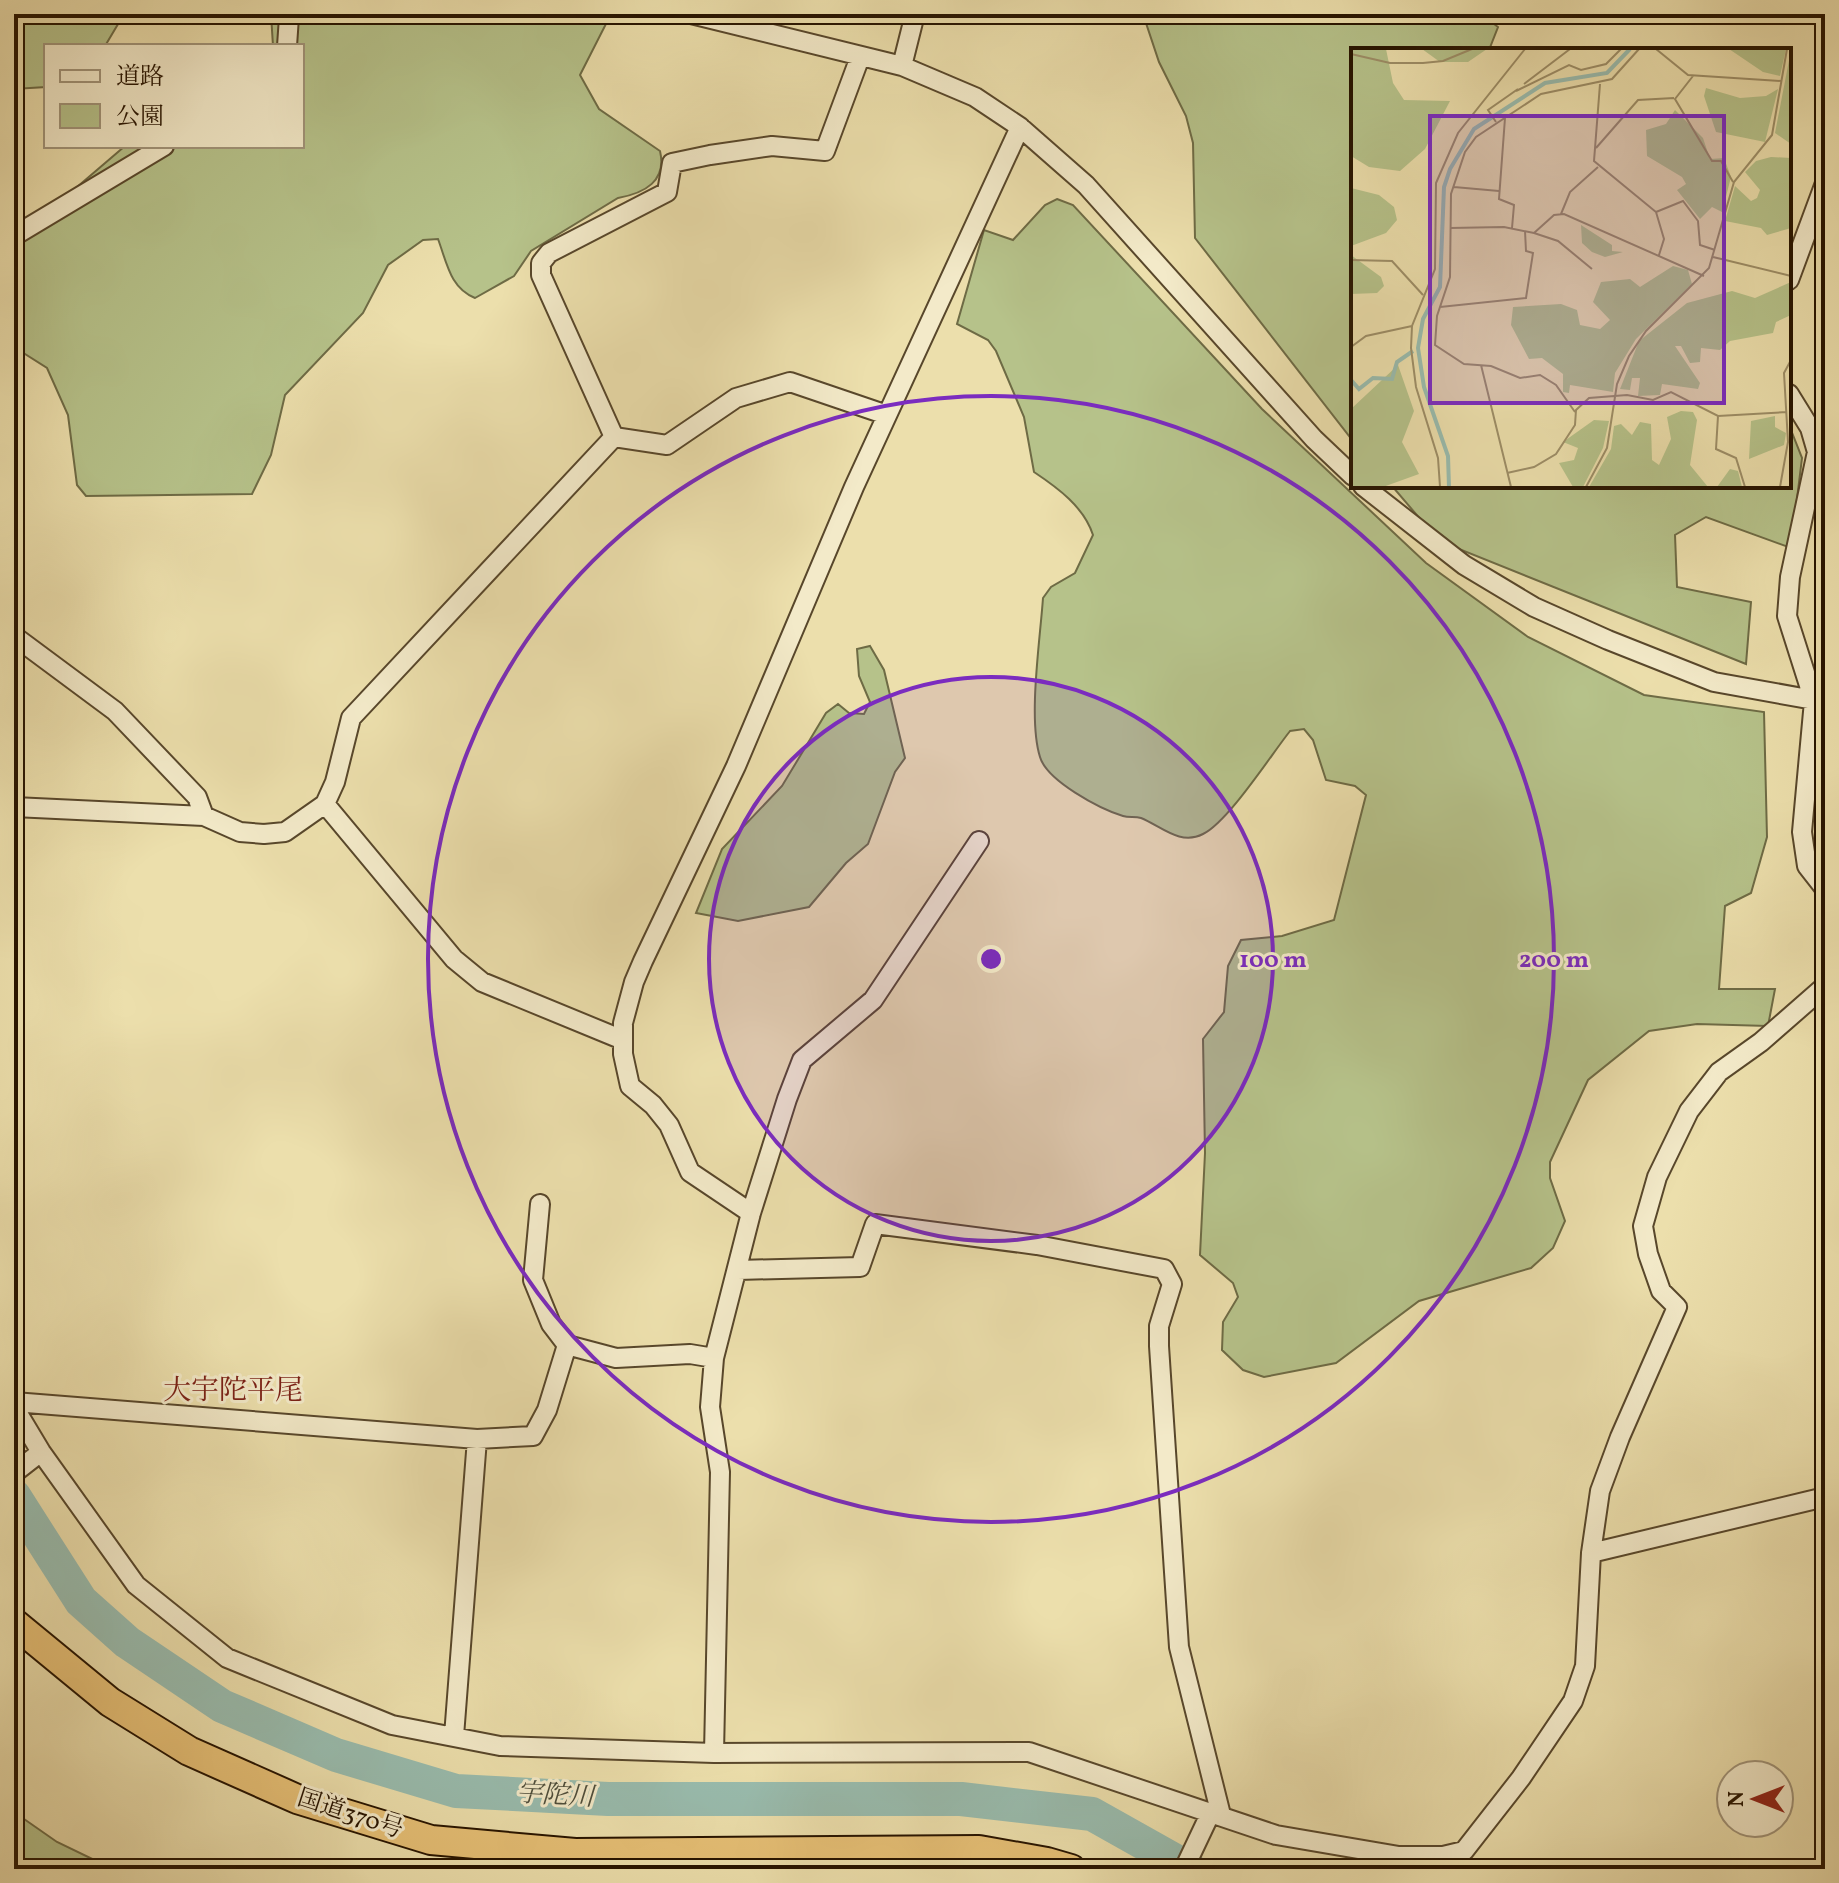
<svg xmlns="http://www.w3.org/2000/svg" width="1839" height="1883" font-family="Vollkorn,'Noto Serif JP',serif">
	<rect width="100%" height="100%" fill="#ecdfac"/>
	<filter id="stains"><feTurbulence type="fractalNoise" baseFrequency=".0025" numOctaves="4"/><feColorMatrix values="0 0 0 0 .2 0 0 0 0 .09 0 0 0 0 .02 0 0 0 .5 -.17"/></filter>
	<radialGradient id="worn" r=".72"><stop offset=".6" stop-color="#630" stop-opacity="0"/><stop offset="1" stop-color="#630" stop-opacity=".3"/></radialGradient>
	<path fill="#b6c28a" stroke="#6e6b45" stroke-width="2" d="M 14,14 L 124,14 L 105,46 L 46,46 L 46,87 L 14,89 Z
		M 271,14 L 611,14 L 580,75 L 599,109 L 660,151 C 667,181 645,193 618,198 L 531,251 L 514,276 L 475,298 C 450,288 447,263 438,239 L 423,240 L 388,265 L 363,313 L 285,395 L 271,455 L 252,494 L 86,496 L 77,485 L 68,415 L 47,368 L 14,347 L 14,241 L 125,146 L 302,146 L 302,46 L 273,46 Z
		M 1143,14 L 1481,14 L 1498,27 L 1489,50 L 1353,50 L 1353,441 L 1195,238 L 1193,143 L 1186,116 L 1159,62 Z
		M 1057,199 L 1073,205 L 1262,409 L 1426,563 L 1528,637 L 1644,695 L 1764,712 L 1767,837 L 1751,893 L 1725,906 L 1719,989 L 1775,989 L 1768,1026 L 1697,1024 L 1649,1031 L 1588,1080 L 1550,1162 L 1550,1178 L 1565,1221 L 1553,1248 L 1531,1268 L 1419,1301 L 1336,1363 L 1264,1377 L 1243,1370 L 1222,1350 L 1223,1322 L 1238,1297 L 1233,1283 L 1200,1255 L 1205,1153 L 1203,1039 L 1224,1012 L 1228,966 L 1241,940 L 1282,936 L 1334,920 L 1366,795 L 1355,786 L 1326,780 L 1313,740 L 1304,729 L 1290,731 C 1271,755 1228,822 1203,834 C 1180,846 1161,826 1141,818 C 1135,816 1129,818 1123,816 C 1100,809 1047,781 1040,757 C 1028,719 1040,641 1043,598 L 1051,587 L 1075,573 L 1093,535 C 1084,507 1058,488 1034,472 L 1024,417 L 996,351 L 988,340 L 957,324 L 984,230 L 1013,240 L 1045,205 Z
		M 1789,425 L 1802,458 L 1791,548 L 1706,517 L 1675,535 L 1677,587 L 1751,602 L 1746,664 L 1439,541 L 1392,486 L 1789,486 Z
		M 870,646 L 884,670 L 905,758 L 895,772 L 868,844 L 846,863 L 809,907 L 738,921 L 696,913 L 722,849 L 782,786 L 826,713 L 838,704 L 849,713 L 864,714 L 870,702 L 859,676 L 857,649 Z
		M 14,1812 L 57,1842 L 113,1869 L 14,1869 Z"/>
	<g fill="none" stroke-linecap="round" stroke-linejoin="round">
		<path stroke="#99bcae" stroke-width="34" d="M 14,1496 L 81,1601 L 127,1642 L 222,1706 L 336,1755 L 456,1791 L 608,1799 L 961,1799 L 1092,1814 L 1190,1869"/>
		<defs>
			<path id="minor" d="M 691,14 L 902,66 L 975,97 L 1020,127 L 1086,185 L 1314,439 L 1353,476
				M 287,46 L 289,17 L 293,14
				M 902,66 L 915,14
				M 14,236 L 164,146
				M 1789,280 L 1825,183
				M 1789,394 L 1810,428 L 1817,452 L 1790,577 L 1787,616 L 1814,701 L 1802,832 L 1807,866 L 1825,889
				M 614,437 L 541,275 L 541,263 L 549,253 L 667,192 L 672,163 L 710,155 L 772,146 L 825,151 L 860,57
				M 614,437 L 667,445 L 736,398 L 790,382 L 887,415
				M 1363,486 L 1464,565 L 1534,607 L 1608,640 L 1714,682 L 1825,702
				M 14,636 L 115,711 L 197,797 L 204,816
				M 325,804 L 454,959 L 482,982 L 623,1040
				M 14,807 L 204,816 L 240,832 L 264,834 L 285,832 L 325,804 L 335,782 L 351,718 L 614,437
				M 540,1204 L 533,1280 L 551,1324 L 567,1345
				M 751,1213 L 690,1172 L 669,1125 L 653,1105 L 630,1086 L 623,1054 L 623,1023 L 634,982 L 643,961 L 736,766 L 854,487 L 1020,127
				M 738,1270 L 860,1267 L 875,1224 L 1037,1245 L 1164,1269 L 1172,1284 L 1159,1326 L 1159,1346 L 1179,1647 L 1221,1815
				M 14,1402 L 477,1439 L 533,1436 L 547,1410 L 567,1345 L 616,1358 L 690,1354 L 714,1358
				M 14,1407 L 41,1452 L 136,1585 L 227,1658 L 392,1725 L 500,1746 L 714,1753 L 1029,1752 L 1276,1835 L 1399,1856 L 1443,1856 L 1464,1851 L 1521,1778 L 1573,1701 L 1585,1666 L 1591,1553 L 1600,1491 L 1620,1437 L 1677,1307 L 1661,1291 L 1648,1254 L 1643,1226 L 1657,1177 L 1689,1111 L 1719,1072 L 1761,1042 L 1825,986
				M 14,1473 L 41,1452
				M 1591,1553 L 1825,1497
				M 454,1736 L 477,1439
				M 714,1753 L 720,1472 L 710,1407 L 714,1358 L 751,1213 L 787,1099 L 802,1060 L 873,1000 L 979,841
				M 1184,1869 L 1211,1812"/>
			<path id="highway" d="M 14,1623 L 110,1702 L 189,1751 L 297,1799 L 431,1840 L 575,1853 L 979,1850 L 1047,1862 L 1071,1869"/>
		</defs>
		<use href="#minor" stroke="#58472b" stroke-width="22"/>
		<use href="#highway" stroke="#271400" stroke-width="32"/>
		<use href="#minor" stroke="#f3eac9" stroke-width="18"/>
		<use href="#highway" stroke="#e6c076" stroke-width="28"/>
	</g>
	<circle cx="991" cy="959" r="282" fill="#7b2cbf" fill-opacity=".12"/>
	<g fill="none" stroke="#7b2cbf" stroke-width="4">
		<circle cx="991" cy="959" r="282"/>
		<circle cx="991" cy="959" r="563"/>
	</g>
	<g text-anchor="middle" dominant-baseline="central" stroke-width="6" stroke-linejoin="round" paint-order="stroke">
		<g font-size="24" fill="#271400" stroke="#f3eac9">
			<text transform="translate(350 1815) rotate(18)">国道370号</text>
		</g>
		<g font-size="26" font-style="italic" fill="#4f4f3d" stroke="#f3eac9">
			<text transform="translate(555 1796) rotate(3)">宇陀川</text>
		</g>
		<g font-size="28" fill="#7a1f14" stroke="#f3eac9">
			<text x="233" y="1391">大宇陀平尾</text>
		</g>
	</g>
	<g transform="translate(1351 48)">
		<rect width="440" height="440" fill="#ecdfac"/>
		<path d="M 0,1 L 35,1 L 42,35 L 53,52 L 99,53 L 74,101 L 49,123 L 18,119 L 0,108 ZM 71,1 L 136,1 L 117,14 L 89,14 ZM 378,1 L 435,1 L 429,28 L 412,24 ZM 440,2 L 440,96 L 424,85 ZM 355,40 L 389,50 L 415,48 L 427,41 L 414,94 L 365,84 L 353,48 ZM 324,62 L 352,90 L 359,111 L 373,110 L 380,129 L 371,164 L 361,159 L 349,171 L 326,142 L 335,136 L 331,129 L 296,108 L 295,82 L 315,76 ZM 420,109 L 440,110 L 440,180 L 416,187 L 410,180 L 374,173 L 384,138 L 400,153 L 406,150 L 409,142 L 394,124 L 405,113 ZM 0,140 L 28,147 L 43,159 L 46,172 L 35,185 L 0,198 ZM 230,177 L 261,197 L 261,203 L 272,204 L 254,209 L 241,204 L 231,195 ZM 0,207 L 30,229 L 33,238 L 26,245 L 0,246 ZM 322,218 L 337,222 L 341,236 L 285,291 L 264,325 L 262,344 L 219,337 L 218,345 L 212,344 L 212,326 L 191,310 L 178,311 L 160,277 L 162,259 L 210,256 L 226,262 L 229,277 L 249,281 L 259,272 L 242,254 L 250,234 L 279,231 L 289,239 ZM 440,234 L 440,267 L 425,274 L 422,285 L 379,293 L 369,302 L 350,300 L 349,314 L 339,315 L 330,298 L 324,298 L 349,335 L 347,341 L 311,336 L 309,347 L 287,348 L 289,330 L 281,330 L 279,342 L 269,341 L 288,293 L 336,255 L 381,243 L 404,250 ZM 47,317 L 63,363 L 51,394 L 68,426 L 32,439 L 0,439 L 0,361 ZM 330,363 L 342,364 L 346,372 L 339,417 L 357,439 L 238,439 L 260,401 L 263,378 L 270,376 L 281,387 L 289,374 L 300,376 L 301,412 L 308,417 L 320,391 L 316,369 ZM 424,368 L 424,379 L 435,385 L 433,397 L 398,411 L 400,373 ZM 243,372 L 258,373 L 252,400 L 232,439 L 222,439 L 208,415 L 223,412 L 227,400 L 212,394 ZM 379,421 L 387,423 L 391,439 L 366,439 Z" fill="#b6c28a"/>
		<path fill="none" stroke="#99bcae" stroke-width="4" d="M 0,332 L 8,341 L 22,330 L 41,331 L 46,314 L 62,303M 98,439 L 97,408 L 73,339 L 67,300 L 72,271 L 89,239 L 93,139 L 99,121 L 123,81 L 194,35 L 256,25 L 279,1"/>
		<path fill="none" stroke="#9d8e67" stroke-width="2" d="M 305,1 L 337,27 L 430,33M 0,6 L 39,15 L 72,15 L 92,13 L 121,1M 342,28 L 324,51 L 361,113 L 370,113 L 382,134M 173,36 L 219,1M 249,36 L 243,113 L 305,164 L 313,191 L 308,207M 165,43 L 218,17 L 230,22 L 255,16 L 270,1M 154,70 L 148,151 L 163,157 L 161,180M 145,74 L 137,62 L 167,41M 245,100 L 287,52 L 323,50M 103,139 L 148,143M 305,164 L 332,153 L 347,173 L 349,197 L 364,202M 210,166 L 219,144 L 247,119M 99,180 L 153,179 L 183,185 L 207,193 L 241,221M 183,185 L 203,167 L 213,166 L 353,228M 362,209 L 440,228M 0,212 L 41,213 L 72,247M 89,259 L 175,250 L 182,205 L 175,203 L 174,183M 0,299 L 15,288 L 61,278M 130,317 L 160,439M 224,364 L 205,337 L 189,327 L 169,330 L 140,318 L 113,316 L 84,297 L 86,268 L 99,229 L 100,146 L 114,104 L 125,89 L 190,46 L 261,31 L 288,1M 367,368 L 365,401 L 385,410 L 394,439M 156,425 L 183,419 L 205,406 L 224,377 L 225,362 L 238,350 L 276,347 L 302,352 L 320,344 L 367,368 L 436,364M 89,439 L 87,410 L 65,339 L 60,300 L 61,278 L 84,221 L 85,135 L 107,85 L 174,1M 235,439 L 256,400 L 266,336 L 278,308 L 295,283 L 358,220 L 383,134 L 421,87 L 436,1M 429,439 L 437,394 L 433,325 L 440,312"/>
		<path fill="#7b2cbf" fill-opacity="0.15" stroke="#7b2cbf" stroke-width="4" d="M 79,68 L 373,68 L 373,355 L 79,355 Z"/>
		<rect width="440" height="440" fill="none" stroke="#271400" stroke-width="4"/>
	</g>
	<circle cx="991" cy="959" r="12" fill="#7b2cbf" stroke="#f3eac9" stroke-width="4"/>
	<g font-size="24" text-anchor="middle" font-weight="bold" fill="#7b2cbf" stroke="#f3eac9" stroke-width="6" stroke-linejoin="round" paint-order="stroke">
		<text x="1273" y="967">100 m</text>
		<text x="1554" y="967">200 m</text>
	</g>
	<rect width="1839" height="1883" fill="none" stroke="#ecdfac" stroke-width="48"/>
	<rect x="16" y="16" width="1807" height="1851" fill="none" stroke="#271400" stroke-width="4"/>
	<rect x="24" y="24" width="1791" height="1835" fill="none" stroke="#271400" stroke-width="2"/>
	<rect x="44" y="44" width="260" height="104" fill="#f3eac9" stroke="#a19479" stroke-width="2"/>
	<rect x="60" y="70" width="40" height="12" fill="#f3eac9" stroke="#a19479" stroke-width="2"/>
	<text x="116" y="84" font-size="24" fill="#271400">道路</text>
	<rect x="60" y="104" width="40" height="24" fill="#b6c28a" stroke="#a19479" stroke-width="2"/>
	<text x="116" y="124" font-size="24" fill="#271400">公園</text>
	<g transform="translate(1755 1799) rotate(270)"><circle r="38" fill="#f3eac9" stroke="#a19479" stroke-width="2"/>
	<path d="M0-6L14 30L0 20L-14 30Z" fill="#8f2418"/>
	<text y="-12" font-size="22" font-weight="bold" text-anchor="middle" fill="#271400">N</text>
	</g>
	<rect width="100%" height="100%" filter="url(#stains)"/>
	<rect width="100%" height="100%" fill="url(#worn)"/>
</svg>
